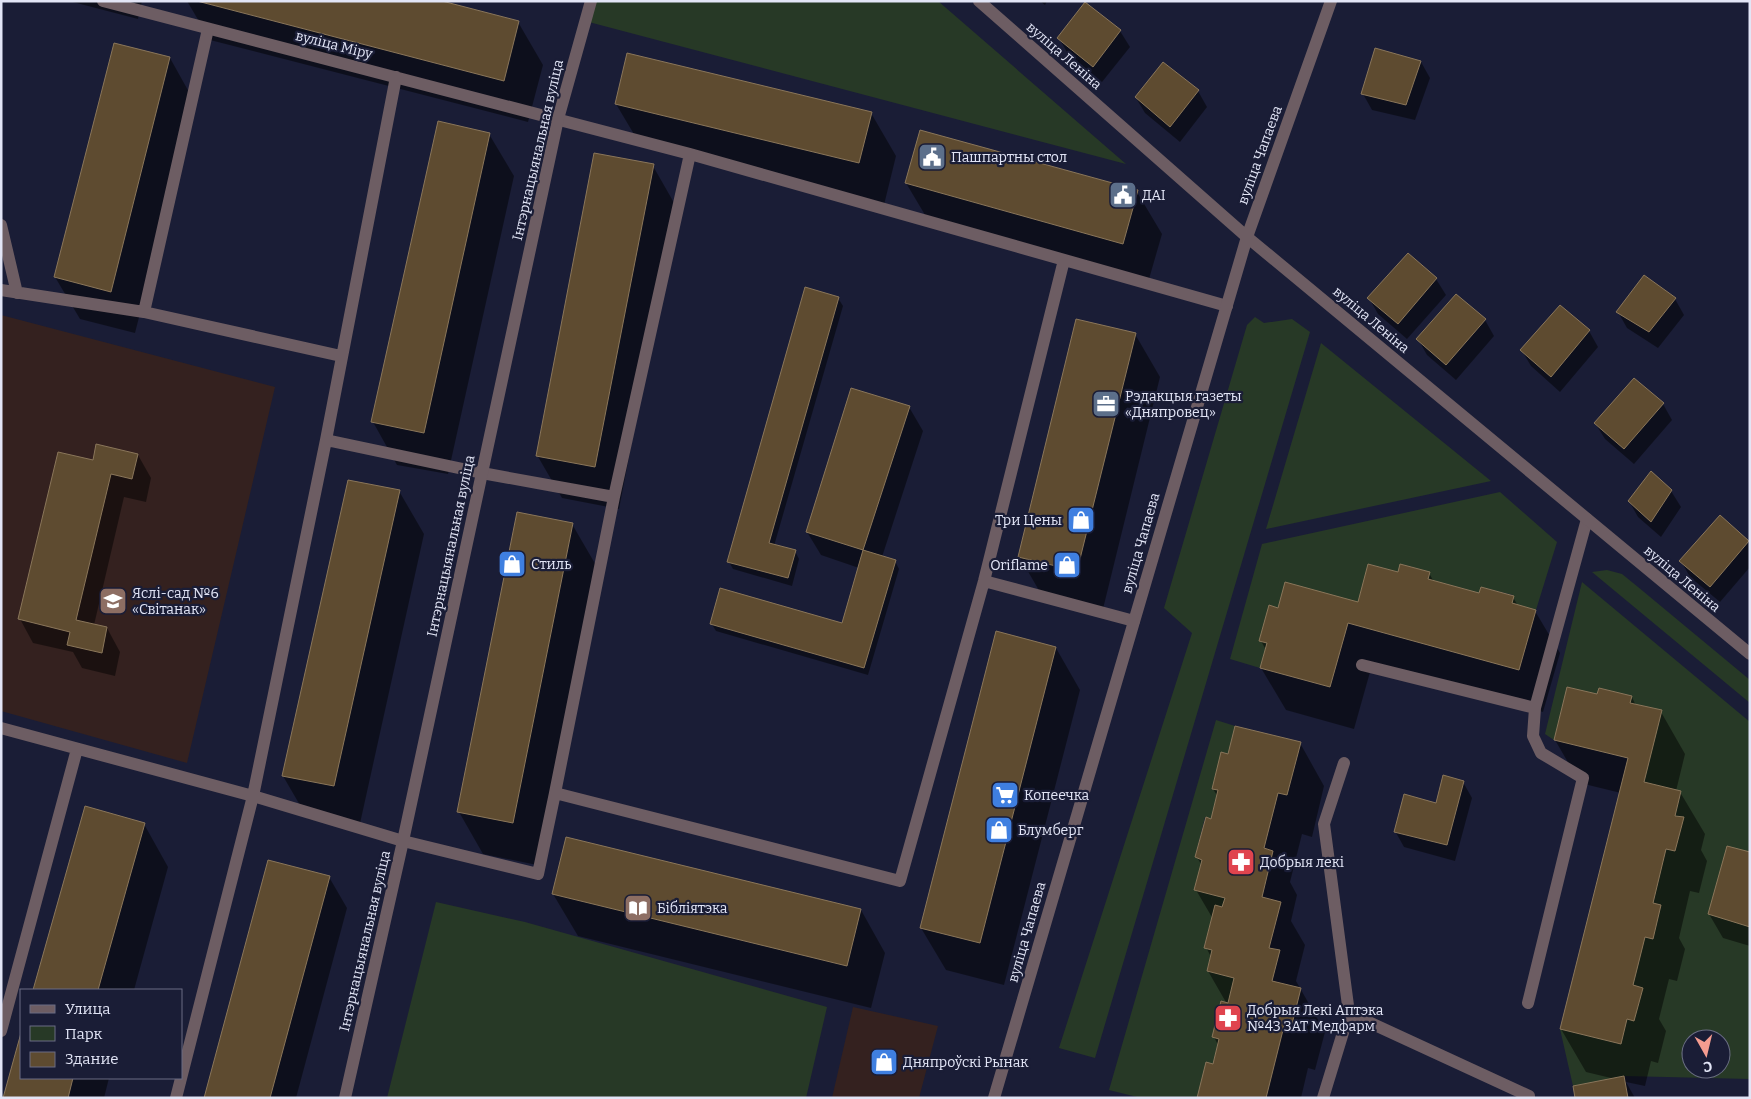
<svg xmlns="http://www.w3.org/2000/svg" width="1751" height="1099" font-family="Bitter,serif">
	<rect width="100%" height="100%" fill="#1a1d36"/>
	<path fill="#34211f" d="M 1,315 L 275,387 L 187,763 L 1,711 Z
		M 853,1007 L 938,1026 L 919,1098 L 832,1098 Z"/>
	<path fill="#273926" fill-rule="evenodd" d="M 591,1 L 938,1 L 1126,164 L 585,21 Z
		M 1255,317 L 1264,323 L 1292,319 L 1310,332 L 1095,1058 L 1059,1048 L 1192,633 L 1164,608 L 1247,325 Z
		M 1321,343 L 1491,481 L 1266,529 Z
		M 1500,492 L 1557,542 L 1536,610 L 1512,603 L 1513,595 L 1481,587 L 1479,593 L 1428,579 L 1430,572 L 1401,564 L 1398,572 L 1369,564 L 1358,602 L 1278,608 L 1260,668 L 1230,659 L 1262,544 Z
		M 1607,570 L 1622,574 L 1638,587 L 1750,680 L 1750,703 L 1592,572 Z
		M 1582,582 L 1750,722 L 1750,1079 L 1624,1076 L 1573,1086 L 1560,1029 L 1621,1044 L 1627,1019 L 1634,1021 L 1642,988 L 1633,985 L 1645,937 L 1653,939 L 1661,905 L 1653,903 L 1666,849 L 1675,851 L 1683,818 L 1675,816 L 1681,791 L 1644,782 L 1661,710 L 1630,703 L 1632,696 L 1599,688 L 1597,694 L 1567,687 L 1554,740 L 1545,734 ZM 1691,1039 L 1721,1039 L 1721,1069 L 1691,1069 Z
		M 1216,720 L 1235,726 L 1228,754 L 1222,752 L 1212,789 L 1218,790 L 1211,819 L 1205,817 L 1195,857 L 1202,860 L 1194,890 L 1225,898 L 1222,907 L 1215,906 L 1204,947 L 1212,950 L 1207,971 L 1234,978 L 1228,1003 L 1221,1001 L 1219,1039 L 1213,1064 L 1206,1062 L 1197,1098 L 1141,1098 L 1109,1090 Z
		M 436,902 L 525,922 L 827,1007 L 806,1098 L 387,1098 Z"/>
	<path fill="#0007" d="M 69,1 L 142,1 L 138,19 Z
		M 187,1 L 437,1 L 518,22 L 543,65 L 528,122 L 210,40 Z
		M 1040,1 L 1047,1 L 1045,5 Z
		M 1085,4 L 1120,31 L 1130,47 L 1102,82 L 1068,54 L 1059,38 Z
		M 170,58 L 194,101 L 135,333 L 80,319 L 55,277 Z
		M 1421,62 L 1430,78 L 1415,120 L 1372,110 L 1363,94 Z
		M 1198,91 L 1207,107 L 1180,142 L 1145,113 L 1136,98 Z
		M 616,104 L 871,113 L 896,156 L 884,205 L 641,146 Z
		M 489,134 L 514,176 L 448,474 L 397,465 L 373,422 Z
		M 653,166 L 677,208 L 619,509 L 562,498 L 537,455 Z
		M 906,183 L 1137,192 L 1162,234 L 1147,286 L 931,225 Z
		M 1408,254 L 1436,279 L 1446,295 L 1407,339 L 1378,314 L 1369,298 Z
		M 838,298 L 843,306 L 774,546 L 795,551 L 799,559 L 792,586 L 733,569 L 729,562 Z
		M 1675,299 L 1684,315 L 1658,348 L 1627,328 L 1618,312 Z
		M 1485,320 L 1494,336 L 1456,380 L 1427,355 L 1418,339 Z
		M 1589,331 L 1598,347 L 1560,392 L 1531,366 L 1522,351 Z
		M 1135,334 L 1160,377 L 1102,613 L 1044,599 L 1019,556 Z
		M 1663,404 L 1672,420 L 1634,464 L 1605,439 L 1595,423 Z
		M 909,407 L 923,431 L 882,557 L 895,561 L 899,569 L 868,675 L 716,631 L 711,623 L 843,625 L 859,568 L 821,555 L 807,532 Z
		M 138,455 L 151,478 L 146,502 L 124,497 L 94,625 L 107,628 L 120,652 L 115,676 L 82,668 L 73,652 L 33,643 L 20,619 L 94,462 Z
		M 1651,473 L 1671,491 L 1681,507 L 1661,537 L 1638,517 L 1629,501 Z
		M 399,491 L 424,534 L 359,828 L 308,819 L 283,776 Z
		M 572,524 L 597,567 L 537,865 L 483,854 L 459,812 Z
		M 1748,542 L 1750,544 L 1750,567 L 1720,602 L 1690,577 L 1681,561 Z
		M 1429,573 L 1434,582 L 1480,595 L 1513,597 L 1518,606 L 1535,611 L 1560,653 L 1543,712 L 1372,665 L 1354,729 L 1286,710 L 1261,668 L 1266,650 L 1261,641 L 1279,610 L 1359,604 L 1399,574 Z
		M 1056,648 L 1080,690 L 1004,985 L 946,970 L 921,928 Z
		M 1598,696 L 1632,697 L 1636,706 L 1661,712 L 1685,754 L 1676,791 L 1680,792 L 1705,834 L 1701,850 L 1707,861 L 1699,893 L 1690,891 L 1679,938 L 1685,949 L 1677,981 L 1669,979 L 1659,1019 L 1666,1031 L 1658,1063 L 1651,1061 L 1645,1086 L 1626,1082 L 1635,1098 L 1576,1098 L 1615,1079 L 1586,1072 L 1561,1029 L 1621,793 L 1580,783 L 1555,740 Z
		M 1300,743 L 1324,786 L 1312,837 L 1302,834 L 1290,882 L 1297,895 L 1291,921 L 1305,945 L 1296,981 L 1325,1032 L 1315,1070 L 1308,1068 L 1301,1098 L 1198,1098 L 1213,1065 L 1218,1045 L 1214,1037 L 1227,1004 L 1208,971 L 1211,957 L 1206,947 L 1213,919 L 1196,890 L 1202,866 L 1197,857 L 1212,820 L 1218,797 L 1213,789 L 1229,755 Z
		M 1463,782 L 1472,798 L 1455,861 L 1404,847 L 1395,831 L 1437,805 Z
		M 86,808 L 144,824 L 168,867 L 134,990 L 35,990 Z
		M 1750,853 L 1750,946 L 1723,938 L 1709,914 Z
		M 329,877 L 347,908 L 296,1098 L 205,1098 Z
		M 553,894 L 861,910 L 885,953 L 871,1008 L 578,936 Z
		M 21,1038 L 21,1078 L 109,1078 L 104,1098 L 5,1098 Z"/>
	<path fill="#5e4b30" stroke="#8a765a" d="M 197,1 L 442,1 L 519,21 L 504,81 Z
		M 1085,2 L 1121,30 L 1093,67 L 1057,38 Z
		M 114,43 L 170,57 L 111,292 L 54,277 Z
		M 1375,48 L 1421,61 L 1406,105 L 1361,94 Z
		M 627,53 L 872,112 L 859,163 L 615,104 Z
		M 1163,62 L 1199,90 L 1170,127 L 1135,97 Z
		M 438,121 L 490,133 L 424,433 L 371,422 Z
		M 920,130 L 1138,190 L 1123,244 L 905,183 Z
		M 594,153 L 654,164 L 595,467 L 536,456 Z
		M 1408,253 L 1437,278 L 1398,324 L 1367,298 Z
		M 1644,275 L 1676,298 L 1649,332 L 1616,312 Z
		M 805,287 L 839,297 L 769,543 L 796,550 L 788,578 L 727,562 Z
		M 1456,294 L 1486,319 L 1446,365 L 1416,339 Z
		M 1560,305 L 1590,330 L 1551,377 L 1520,350 Z
		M 1076,319 L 1136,333 L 1077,571 L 1018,557 Z
		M 1634,378 L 1664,403 L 1624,449 L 1594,423 Z
		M 851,388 L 910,406 L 863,550 L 806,532 Z
		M 96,444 L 138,454 L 132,479 L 111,474 L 76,620 L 107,627 L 102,653 L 67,645 L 70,632 L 18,619 L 58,452 L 93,460 Z
		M 1651,471 L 1672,490 L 1651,522 L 1628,501 Z
		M 348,480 L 400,490 L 334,786 L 282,776 Z
		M 517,512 L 573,523 L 513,823 L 457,812 Z
		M 1720,515 L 1749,541 L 1710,587 L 1679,561 Z
		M 863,550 L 896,560 L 864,668 L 710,624 L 720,588 L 842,623 Z
		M 1368,564 L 1398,572 L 1400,564 L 1430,572 L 1428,579 L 1479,593 L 1481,587 L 1514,596 L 1512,603 L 1536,610 L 1519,670 L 1348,623 L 1330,687 L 1260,668 L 1267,643 L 1259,641 L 1269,605 L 1278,608 L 1285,582 L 1358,602 Z
		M 996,631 L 1056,647 L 980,943 L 920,928 Z
		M 1567,687 L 1597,694 L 1599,688 L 1632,696 L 1630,703 L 1662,710 L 1644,782 L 1681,791 L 1675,816 L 1684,817 L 1675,851 L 1666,849 L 1653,903 L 1661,905 L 1653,939 L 1645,937 L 1633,985 L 1643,988 L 1634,1021 L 1627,1019 L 1621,1044 L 1560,1029 L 1628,758 L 1554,740 Z
		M 1235,726 L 1301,742 L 1287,795 L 1278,793 L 1264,848 L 1273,851 L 1262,897 L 1281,902 L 1269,948 L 1280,950 L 1272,981 L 1301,988 L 1291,1028 L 1284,1026 L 1266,1098 L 1197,1098 L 1206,1062 L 1213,1064 L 1219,1039 L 1212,1037 L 1221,1001 L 1228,1003 L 1234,978 L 1207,971 L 1212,950 L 1204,948 L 1215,905 L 1222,907 L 1225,898 L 1194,890 L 1202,860 L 1195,857 L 1206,817 L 1211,819 L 1218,790 L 1212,789 L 1221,752 L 1228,754 Z
		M 1443,775 L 1464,781 L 1447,845 L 1394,832 L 1404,794 L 1436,803 Z
		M 85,806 L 145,823 L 98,990 L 33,990 Z
		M 566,837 L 861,909 L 847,966 L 552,894 Z
		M 1727,846 L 1750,852 L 1750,927 L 1708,914 Z
		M 268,860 L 330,876 L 270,1098 L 204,1098 Z
		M 21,1033 L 21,1078 L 73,1078 L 68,1098 L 3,1098 Z
		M 1624,1076 L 1628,1098 L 1575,1098 L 1573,1086 Z"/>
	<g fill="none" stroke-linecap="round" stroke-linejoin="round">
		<path stroke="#6d5d63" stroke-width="12" d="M 103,1 L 690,154 L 1227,306
			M 690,154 L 614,497 L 555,793 L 900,881 L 984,581 L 1064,260
			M 1,225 L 17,293
			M 1,290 L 144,312 L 341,356
			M 144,312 L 208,29
			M 326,440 L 482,473 L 614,497
			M 984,581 L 1134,621
			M 1362,665 L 1535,708 L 1587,519
			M 1,728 L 253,796 L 403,841 L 538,874 L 555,793
			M 1528,1003 L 1583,778 L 1541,753 L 1533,736 L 1535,708
			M 1349,1013 L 1529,1096 L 1529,1098
			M 1,1031 L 77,749
			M 176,1098 L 253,796 L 326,440 L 396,77
			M 1323,1098 L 1349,1013 L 1324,824 L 1344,763"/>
		<path stroke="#6d5d63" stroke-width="12" d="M 345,1098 L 403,841 L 558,119 L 591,1"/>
		<path stroke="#6d5d63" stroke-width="12" d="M 979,1 L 1247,237 L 1750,654
			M 994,1098 L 1247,237 L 1331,1"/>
	</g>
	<defs>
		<symbol id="civic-square" viewBox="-11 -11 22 22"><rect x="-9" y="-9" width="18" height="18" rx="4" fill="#5c6f8a" stroke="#1a1d36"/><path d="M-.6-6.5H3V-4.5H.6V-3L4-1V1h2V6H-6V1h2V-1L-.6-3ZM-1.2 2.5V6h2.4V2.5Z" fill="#fff"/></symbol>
		<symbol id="office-square" viewBox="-11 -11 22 22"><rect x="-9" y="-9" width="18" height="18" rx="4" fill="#5c6f8a" stroke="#1a1d36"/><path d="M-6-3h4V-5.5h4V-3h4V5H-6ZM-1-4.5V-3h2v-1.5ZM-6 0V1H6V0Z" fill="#fff"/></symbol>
		<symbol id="shop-square" viewBox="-11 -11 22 22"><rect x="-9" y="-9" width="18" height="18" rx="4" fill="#3f7fe0" stroke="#1a1d36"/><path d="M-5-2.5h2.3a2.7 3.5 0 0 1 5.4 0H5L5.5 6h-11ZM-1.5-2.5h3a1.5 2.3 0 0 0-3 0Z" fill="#fff"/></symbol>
		<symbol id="school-square" viewBox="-11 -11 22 22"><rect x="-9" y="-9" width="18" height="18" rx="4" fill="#8d6e63" stroke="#1a1d36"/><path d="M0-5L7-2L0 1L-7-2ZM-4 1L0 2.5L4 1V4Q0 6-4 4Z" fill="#fff"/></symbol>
		<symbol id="supermarket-square" viewBox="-11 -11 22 22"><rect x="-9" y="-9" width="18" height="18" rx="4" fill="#3f7fe0" stroke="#1a1d36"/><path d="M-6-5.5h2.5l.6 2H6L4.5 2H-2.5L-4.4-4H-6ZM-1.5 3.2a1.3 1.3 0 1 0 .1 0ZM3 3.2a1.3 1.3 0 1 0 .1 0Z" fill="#fff"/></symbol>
		<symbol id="pharmacy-square" viewBox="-11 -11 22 22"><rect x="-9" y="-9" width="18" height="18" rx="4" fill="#e0444e" stroke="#1a1d36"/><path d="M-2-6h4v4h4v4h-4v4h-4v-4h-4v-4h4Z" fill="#fff"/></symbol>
		<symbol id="library-square" viewBox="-11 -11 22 22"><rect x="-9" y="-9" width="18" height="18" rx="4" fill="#8d6e63" stroke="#1a1d36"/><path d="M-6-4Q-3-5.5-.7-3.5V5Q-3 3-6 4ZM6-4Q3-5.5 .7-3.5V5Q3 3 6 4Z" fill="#fff"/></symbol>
	</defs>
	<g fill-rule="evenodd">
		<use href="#civic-square" x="916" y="141" width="32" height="32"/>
		<use href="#civic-square" x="1107" y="179" width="32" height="32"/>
		<use href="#office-square" x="1090" y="388" width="32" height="32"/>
		<use href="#shop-square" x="1065" y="504" width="32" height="32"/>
		<use href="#shop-square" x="496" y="548" width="32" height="32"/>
		<use href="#shop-square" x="1051" y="549" width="32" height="32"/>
		<use href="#school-square" x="97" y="585" width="32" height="32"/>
		<use href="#supermarket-square" x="989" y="779" width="32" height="32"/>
		<use href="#shop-square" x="983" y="814" width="32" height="32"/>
		<use href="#pharmacy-square" x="1225" y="846" width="32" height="32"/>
		<use href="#library-square" x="622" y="892" width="32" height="32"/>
		<use href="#pharmacy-square" x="1212" y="1002" width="32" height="32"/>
		<use href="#shop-square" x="868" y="1046" width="32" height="32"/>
	</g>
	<g text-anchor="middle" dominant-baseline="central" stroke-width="4.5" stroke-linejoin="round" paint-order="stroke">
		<g font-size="14" fill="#e2e5f6" stroke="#1a1d36">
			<text transform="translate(334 45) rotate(14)">вуліца Міру</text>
			<text transform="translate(1064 56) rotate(41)">вуліца Леніна</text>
			<text transform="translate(538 150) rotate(-77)">Інтэрнацыянальная вуліца</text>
			<text transform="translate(1260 155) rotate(-70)">вуліца Чапаева</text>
			<text transform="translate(1371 320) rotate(40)">вуліца Леніна</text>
			<text transform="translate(1141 543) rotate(-74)">вуліца Чапаева</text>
			<text transform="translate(451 546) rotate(-78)">Інтэрнацыянальная вуліца</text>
			<text transform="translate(1682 579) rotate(40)">вуліца Леніна</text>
			<text transform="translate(1027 932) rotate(-74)">вуліца Чапаева</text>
			<text transform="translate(365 941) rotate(-77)">Інтэрнацыянальная вуліца</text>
		</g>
		<g font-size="14" fill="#e2e5f6" stroke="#1a1d36" text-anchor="start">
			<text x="951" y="157">Пашпартны стол</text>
			<text x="1142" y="195">ДАІ</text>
			<text x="1125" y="396">Рэдакцыя газеты<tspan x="1125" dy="16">«Дняпровец»</tspan></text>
			<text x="1062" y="520" text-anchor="end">Три Цены</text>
			<text x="531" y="564">Стиль</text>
			<text x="1048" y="565" text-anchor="end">Oriflame</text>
			<text x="132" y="593">Яслі-сад №6<tspan x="132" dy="16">«Світанак»</tspan></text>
			<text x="1024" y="795">Копеечка</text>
			<text x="1018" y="830">Блумберг</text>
			<text x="1260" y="862">Добрыя лекі</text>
			<text x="657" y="908">Бібліятэка</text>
			<text x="1247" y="1010">Добрыя Лекі Аптэка<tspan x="1247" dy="16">№43 ЗАТ Медфарм</tspan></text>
			<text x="903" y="1062">Дняпроўскі Рынак</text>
		</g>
	</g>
	<rect width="1751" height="1099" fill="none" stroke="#e2e5f6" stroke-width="5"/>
	<rect x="20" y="989" width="162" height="90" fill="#1a1d36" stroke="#6a6d83"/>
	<rect x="30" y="1005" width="25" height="8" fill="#6d5d63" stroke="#6a6d83"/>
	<text x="65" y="1014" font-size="15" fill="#e2e5f6">Улица</text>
	<rect x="30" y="1026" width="25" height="15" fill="#273926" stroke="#6a6d83"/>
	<text x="65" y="1039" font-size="15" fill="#e2e5f6">Парк</text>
	<rect x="30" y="1052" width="25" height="15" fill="#5e4b30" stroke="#6a6d83"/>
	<text x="65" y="1064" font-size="15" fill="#e2e5f6">Здание</text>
	<g transform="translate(1706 1054) rotate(172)"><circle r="24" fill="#1a1d36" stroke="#6a6d83"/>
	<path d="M0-4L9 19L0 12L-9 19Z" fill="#f59c90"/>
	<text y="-8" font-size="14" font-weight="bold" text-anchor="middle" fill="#e2e5f6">С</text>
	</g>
</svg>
